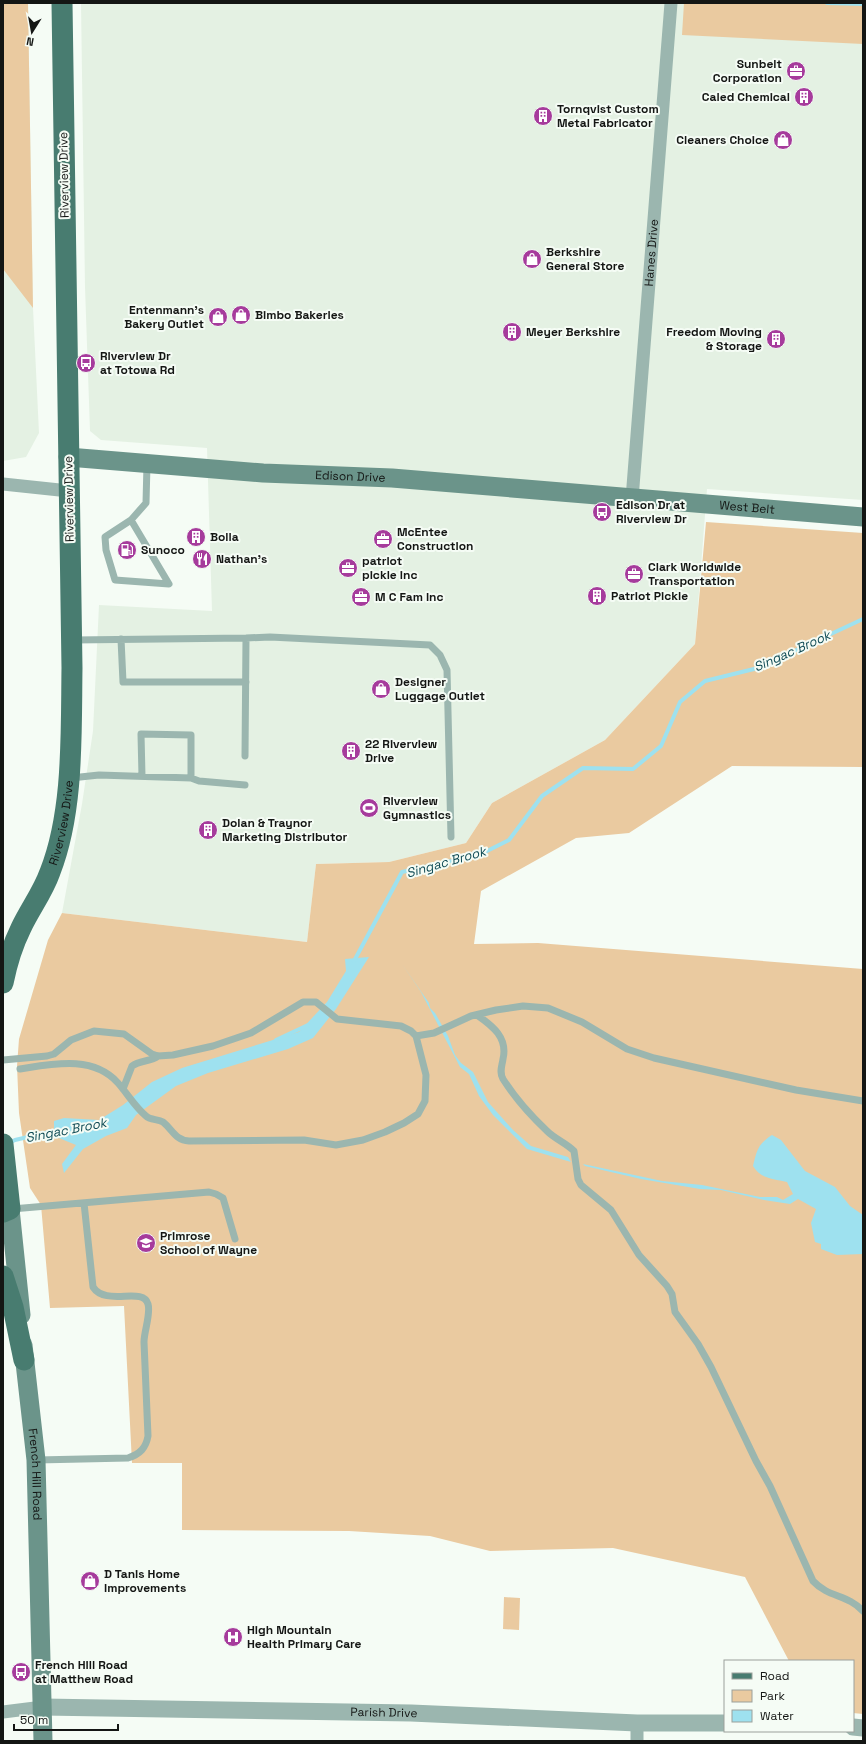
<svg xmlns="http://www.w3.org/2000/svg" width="866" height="1744" font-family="'Space Grotesk',sans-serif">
	<rect width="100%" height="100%" fill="#f5fcf5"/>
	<path fill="#e4f1e3" d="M 3,3 L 28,3 L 33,308 L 39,433 L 26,457 L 3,461 Z
		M 81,3 L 863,3 L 863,500 L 707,489 L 695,644 L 605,740 L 492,803 L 466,843 L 389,862 L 316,864 L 307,942 L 62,913 L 82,804 L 93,731 L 99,605 L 212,611 L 207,448 L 101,440 L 90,431 L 85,287 Z"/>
	<path fill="#eacaa0" d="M 3,3 L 28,3 L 33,308 L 3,269 Z
		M 684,3 L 863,3 L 863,44 L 682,35 Z
		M 706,522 L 863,533 L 863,767 L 732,766 L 629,833 L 576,838 L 481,891 L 474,944 L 538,943 L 863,969 L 863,1714 L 853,1713 L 853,1661 L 789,1661 L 745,1577 L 613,1548 L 490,1551 L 430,1536 L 349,1531 L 182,1530 L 182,1463 L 132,1463 L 124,1306 L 50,1308 L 41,1205 L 30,1188 L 19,1113 L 17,1066 L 19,1039 L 48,940 L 62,913 L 307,942 L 316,864 L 389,862 L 466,843 L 492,803 L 605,740 L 695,644 Z
		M 504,1597 L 520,1598 L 519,1630 L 503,1629 Z"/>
	<path fill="#9ee1ef" d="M 369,957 L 336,1009 L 313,1038 L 288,1049 L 208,1073 L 176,1086 L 136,1115 L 127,1128 L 106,1136 L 83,1149 L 64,1173 L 62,1164 L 76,1145 L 54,1136 L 54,1121 L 64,1118 L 99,1120 L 123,1105 L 152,1082 L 182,1068 L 299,1032 L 327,1002 L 346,971 L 345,959 Z
		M 402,964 L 429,1003 L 430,1008 L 435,1013 L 448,1036 L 455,1055 L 461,1063 L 473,1072 L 488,1102 L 513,1130 L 531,1146 L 568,1157 L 571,1162 L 527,1149 L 493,1115 L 479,1096 L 469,1074 L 460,1067 L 421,992 Z
		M 772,1135 L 781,1140 L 805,1171 L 835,1187 L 850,1206 L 863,1215 L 863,1254 L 837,1255 L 821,1249 L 821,1244 L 815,1242 L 811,1223 L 816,1209 L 798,1199 L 790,1204 L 764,1200 L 721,1190 L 700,1189 L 641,1179 L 585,1166 L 583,1164 L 662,1181 L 702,1185 L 760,1197 L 777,1197 L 783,1200 L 793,1194 L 787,1182 C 773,1179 761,1179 753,1166 C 757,1150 758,1144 772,1135 Z"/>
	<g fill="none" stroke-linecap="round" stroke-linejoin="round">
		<path stroke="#9ee1ef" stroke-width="4" d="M 827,3 L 863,4
			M 354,961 L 402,872 L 479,855 L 509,840 L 542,796 L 583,768 L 633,769 L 661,746 L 680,702 L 705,681 L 758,668 L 863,619
			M 276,1040 L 308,1025
			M 9,1143 L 15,1140 L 58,1130"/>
		<path stroke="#9bb6af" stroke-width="7" d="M 131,520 L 169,584 L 115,580 L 106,550 L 105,537 L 131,520 L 146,503 L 147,464
			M 121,639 L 123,682 L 246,682
			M 74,640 L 246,638 L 270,637 L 430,645 L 440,655 L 447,670 L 451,837
			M 245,756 L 246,638
			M 71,778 L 99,775 L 191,778 L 191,735 L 141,734 L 142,776
			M 191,778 L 199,781 L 245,785
			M 477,1015 C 493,1026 508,1038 503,1059 C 502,1066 499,1072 503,1079 C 515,1098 531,1116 547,1131 C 555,1139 566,1143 574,1151 L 578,1179 L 581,1185 L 611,1210 L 639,1255 L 667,1286 L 672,1294 L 675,1312 L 698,1344 L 711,1367 L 756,1461 L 770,1486 L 813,1581 C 829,1598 847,1594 863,1611
			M 416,1036 L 434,1033 L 471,1016 L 496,1010 L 523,1006 L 548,1008 L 582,1022 L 627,1049 L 654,1058 L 796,1090 L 863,1101
			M 3,1060 L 47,1056 L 54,1054 L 71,1040 L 94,1031 L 124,1034 L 152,1054 L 158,1056 L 173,1055 L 213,1046 L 251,1033 L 303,1002 L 316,1002 L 337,1019 L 401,1026 L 411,1031 L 416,1036 L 426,1075 L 425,1101 L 418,1114 L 404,1123 L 385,1132 L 363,1140 L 336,1145 L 304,1140 L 189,1141 C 175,1140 173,1130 163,1122 C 158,1119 150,1120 146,1116 C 135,1107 127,1093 118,1083 C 93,1055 53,1064 20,1069
			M 123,1089 L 132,1066 C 140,1060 151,1062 158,1056
			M 12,1209 L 209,1192 L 216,1194 L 223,1198 L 235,1239
			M 37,1460 L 128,1458 C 140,1454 146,1448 148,1436 L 144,1342 C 144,1331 151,1314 148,1304 C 143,1286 106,1307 93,1287 L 84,1203"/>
		<g stroke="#9bb6af" stroke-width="13">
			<path d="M 3,484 L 69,491"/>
			<path id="s1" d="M 632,499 L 671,3"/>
			<path d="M 3,1712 L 43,1707"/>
			<path d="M 637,1741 L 637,1723"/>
		</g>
		<g stroke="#9bb6af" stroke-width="17">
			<path id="s2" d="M 43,1707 L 411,1713 L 637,1723 L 725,1723"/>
			<path d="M 853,1727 L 863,1728"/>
		</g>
		<g stroke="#6b948a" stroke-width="19">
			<path id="s3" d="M 68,457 L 263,473 L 392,478 L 863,517"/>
			<path d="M 10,1209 L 21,1315"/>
			<path id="s4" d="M 23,1345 L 36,1460 L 43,1741"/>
		</g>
		<g stroke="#487c70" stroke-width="21">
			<path id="s5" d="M 3,983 C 7,963 12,946 21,928 C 30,909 43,892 50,872 C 74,811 71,733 72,668 L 62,3"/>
			<path d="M 3,1144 L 10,1209 L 3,1212"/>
			<path d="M 3,1276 L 13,1307 L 24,1360"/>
		</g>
	</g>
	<defs>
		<symbol id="office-disc" viewBox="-11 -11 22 22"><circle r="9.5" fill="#a63b9c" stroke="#f5fcf5"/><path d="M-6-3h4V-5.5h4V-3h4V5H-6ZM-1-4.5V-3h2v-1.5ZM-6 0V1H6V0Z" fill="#fff"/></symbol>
		<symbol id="building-disc" viewBox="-11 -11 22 22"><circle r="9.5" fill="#a63b9c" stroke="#f5fcf5"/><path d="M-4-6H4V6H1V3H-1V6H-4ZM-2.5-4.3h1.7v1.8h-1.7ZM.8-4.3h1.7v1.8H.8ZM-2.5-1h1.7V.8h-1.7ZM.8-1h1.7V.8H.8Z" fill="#fff"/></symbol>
		<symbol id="shop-disc" viewBox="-11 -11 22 22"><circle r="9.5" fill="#a63b9c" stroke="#f5fcf5"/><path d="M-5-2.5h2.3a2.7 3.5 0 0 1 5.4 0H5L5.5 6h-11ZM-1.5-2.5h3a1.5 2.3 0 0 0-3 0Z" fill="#fff"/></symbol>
		<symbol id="bus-disc" viewBox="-11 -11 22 22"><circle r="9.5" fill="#a63b9c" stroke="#f5fcf5"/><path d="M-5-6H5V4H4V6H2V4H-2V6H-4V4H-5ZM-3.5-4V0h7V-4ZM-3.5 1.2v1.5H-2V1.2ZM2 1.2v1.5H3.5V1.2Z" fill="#fff"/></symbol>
		<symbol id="fuel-disc" viewBox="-11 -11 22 22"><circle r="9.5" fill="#a63b9c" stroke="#f5fcf5"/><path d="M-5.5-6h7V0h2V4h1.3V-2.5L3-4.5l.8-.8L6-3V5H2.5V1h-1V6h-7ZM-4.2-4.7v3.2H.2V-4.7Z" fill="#fff"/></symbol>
		<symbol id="restaurant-disc" viewBox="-11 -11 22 22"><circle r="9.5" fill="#a63b9c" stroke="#f5fcf5"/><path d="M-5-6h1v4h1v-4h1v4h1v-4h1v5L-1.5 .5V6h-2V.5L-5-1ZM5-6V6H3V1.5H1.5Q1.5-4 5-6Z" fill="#fff"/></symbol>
		<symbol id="stadium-disc" viewBox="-11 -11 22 22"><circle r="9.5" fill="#a63b9c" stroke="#f5fcf5"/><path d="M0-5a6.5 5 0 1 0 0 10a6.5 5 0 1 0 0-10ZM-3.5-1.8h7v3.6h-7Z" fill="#fff"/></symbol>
		<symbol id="school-disc" viewBox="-11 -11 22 22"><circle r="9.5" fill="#a63b9c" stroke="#f5fcf5"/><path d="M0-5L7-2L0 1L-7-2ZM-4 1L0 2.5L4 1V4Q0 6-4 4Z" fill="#fff"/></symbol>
		<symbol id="hospital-disc" viewBox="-11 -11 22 22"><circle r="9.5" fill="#a63b9c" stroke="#f5fcf5"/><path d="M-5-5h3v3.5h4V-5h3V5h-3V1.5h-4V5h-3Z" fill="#fff"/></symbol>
	</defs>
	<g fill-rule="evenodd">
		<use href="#office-disc" x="785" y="60" width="22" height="22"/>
		<use href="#building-disc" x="793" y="86" width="22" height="22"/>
		<use href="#building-disc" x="532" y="105" width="22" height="22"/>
		<use href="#shop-disc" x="772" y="129" width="22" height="22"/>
		<use href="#shop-disc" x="521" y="248" width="22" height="22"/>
		<use href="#shop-disc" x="230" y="304" width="22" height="22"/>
		<use href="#shop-disc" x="207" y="306" width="22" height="22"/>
		<use href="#building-disc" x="501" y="321" width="22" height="22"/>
		<use href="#building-disc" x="765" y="328" width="22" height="22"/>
		<use href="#bus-disc" x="75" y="352" width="22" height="22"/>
		<use href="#bus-disc" x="591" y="501" width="22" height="22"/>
		<use href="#building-disc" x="185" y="526" width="22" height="22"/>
		<use href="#office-disc" x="372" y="528" width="22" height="22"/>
		<use href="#fuel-disc" x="116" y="539" width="22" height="22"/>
		<use href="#restaurant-disc" x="191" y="548" width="22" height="22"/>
		<use href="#office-disc" x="337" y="557" width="22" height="22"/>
		<use href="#office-disc" x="623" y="563" width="22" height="22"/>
		<use href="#building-disc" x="586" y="585" width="22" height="22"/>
		<use href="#office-disc" x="350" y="586" width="22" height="22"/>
		<use href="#shop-disc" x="370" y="678" width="22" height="22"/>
		<use href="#building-disc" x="340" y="740" width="22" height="22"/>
		<use href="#stadium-disc" x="358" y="797" width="22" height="22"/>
		<use href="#building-disc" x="197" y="819" width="22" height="22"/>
		<use href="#school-disc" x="135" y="1232" width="22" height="22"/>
		<use href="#shop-disc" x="79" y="1570" width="22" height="22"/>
		<use href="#hospital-disc" x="222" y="1626" width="22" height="22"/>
		<use href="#bus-disc" x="10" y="1661" width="22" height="22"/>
	</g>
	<g text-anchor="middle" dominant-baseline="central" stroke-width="4" stroke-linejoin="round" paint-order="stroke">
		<g font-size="12" font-weight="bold" fill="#141614" stroke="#f5fcf5" text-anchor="start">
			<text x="782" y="64" text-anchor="end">Sunbelt<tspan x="782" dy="14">Corporation</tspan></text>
			<text x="790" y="97" text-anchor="end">Caled Chemical</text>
			<text x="557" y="109">Tornqvist Custom<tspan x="557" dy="14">Metal Fabricator</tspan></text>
			<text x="769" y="140" text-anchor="end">Cleaners Choice</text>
			<text x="546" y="252">Berkshire<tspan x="546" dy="14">General Store</tspan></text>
			<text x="204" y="310" text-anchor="end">Entenmann's<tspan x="204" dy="14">Bakery Outlet</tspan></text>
			<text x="255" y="315">Bimbo Bakeries</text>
			<text x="526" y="332">Meyer Berkshire</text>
			<text x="762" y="332" text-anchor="end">Freedom Moving<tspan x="762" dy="14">&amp; Storage</tspan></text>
			<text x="100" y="356">Riverview Dr<tspan x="100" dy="14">at Totowa Rd</tspan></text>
			<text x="616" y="505">Edison Dr at<tspan x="616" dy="14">Riverview Dr</tspan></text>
			<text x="397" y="532">McEntee<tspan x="397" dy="14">Construction</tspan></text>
			<text x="210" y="537">Bolla</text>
			<text x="141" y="550">Sunoco</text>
			<text x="216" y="559">Nathan's</text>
			<text x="362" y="561">patriot<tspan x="362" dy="14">pickle inc</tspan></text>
			<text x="648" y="567">Clark Worldwide<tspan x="648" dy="14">Transportation</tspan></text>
			<text x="611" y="596">Patriot Pickle</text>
			<text x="375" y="597">M C Fam Inc</text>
			<text x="395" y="682">Designer<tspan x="395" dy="14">Luggage Outlet</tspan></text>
			<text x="365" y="744">22 Riverview<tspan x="365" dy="14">Drive</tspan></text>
			<text x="383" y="801">Riverview<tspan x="383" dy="14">Gymnastics</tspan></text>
			<text x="222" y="823">Dolan &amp; Traynor<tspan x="222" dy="14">Marketing Distributor</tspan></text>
			<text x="160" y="1236">Primrose<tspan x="160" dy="14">School of Wayne</tspan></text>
			<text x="104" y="1574">D Tanis Home<tspan x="104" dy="14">Improvements</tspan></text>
			<text x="247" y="1630">High Mountain<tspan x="247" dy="14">Health Primary Care</tspan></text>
			<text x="35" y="1665">French Hill Road<tspan x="35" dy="14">at Matthew Road</tspan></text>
		</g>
		<g font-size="12" fill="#141614" stroke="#f5fcf5">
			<text transform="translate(64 175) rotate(-91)">Riverview Drive</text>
			<text stroke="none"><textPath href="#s1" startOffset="247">Hanes Drive</textPath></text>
			<text stroke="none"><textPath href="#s3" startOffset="283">Edison Drive</textPath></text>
			<text transform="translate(69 499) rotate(-91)">Riverview Drive</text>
			<text stroke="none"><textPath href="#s3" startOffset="681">West Belt</textPath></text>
			<text stroke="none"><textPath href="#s5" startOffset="172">Riverview Drive</textPath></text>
			<text stroke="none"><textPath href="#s4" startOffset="130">French Hill Road</textPath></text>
			<text stroke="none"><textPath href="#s2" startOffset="341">Parish Drive</textPath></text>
		</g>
		<g font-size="13" font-style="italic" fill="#0d4953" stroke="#f5fcf5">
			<text transform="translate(792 651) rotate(-24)">Singac Brook</text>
			<text transform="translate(446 862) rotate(-16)">Singac Brook</text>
			<text transform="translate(66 1130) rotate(-11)">Singac Brook</text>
		</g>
	</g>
	<rect width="866" height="1744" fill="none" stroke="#141614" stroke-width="8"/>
	<rect x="724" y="1660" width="130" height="72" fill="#f5fcf5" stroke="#9ba09b"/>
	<rect x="732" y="1673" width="20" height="6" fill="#487c70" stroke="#9ba09b"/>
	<text x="760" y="1680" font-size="12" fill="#141614">Road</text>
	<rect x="732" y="1690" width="20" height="12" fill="#eacaa0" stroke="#9ba09b"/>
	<text x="760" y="1700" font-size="12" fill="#141614">Park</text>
	<rect x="732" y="1710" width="20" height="12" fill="#9ee1ef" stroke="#9ba09b"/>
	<text x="760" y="1720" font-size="12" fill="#141614">Water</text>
	<g transform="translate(32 32) rotate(191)" stroke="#f5fcf5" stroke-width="3" paint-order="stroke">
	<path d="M0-3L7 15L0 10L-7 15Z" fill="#141614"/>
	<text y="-6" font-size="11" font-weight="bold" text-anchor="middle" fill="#141614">N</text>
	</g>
	<path d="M14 1724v6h104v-6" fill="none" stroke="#141614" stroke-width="2"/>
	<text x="20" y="1724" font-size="12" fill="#141614" stroke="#f5fcf5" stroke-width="3" paint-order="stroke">50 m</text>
</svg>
